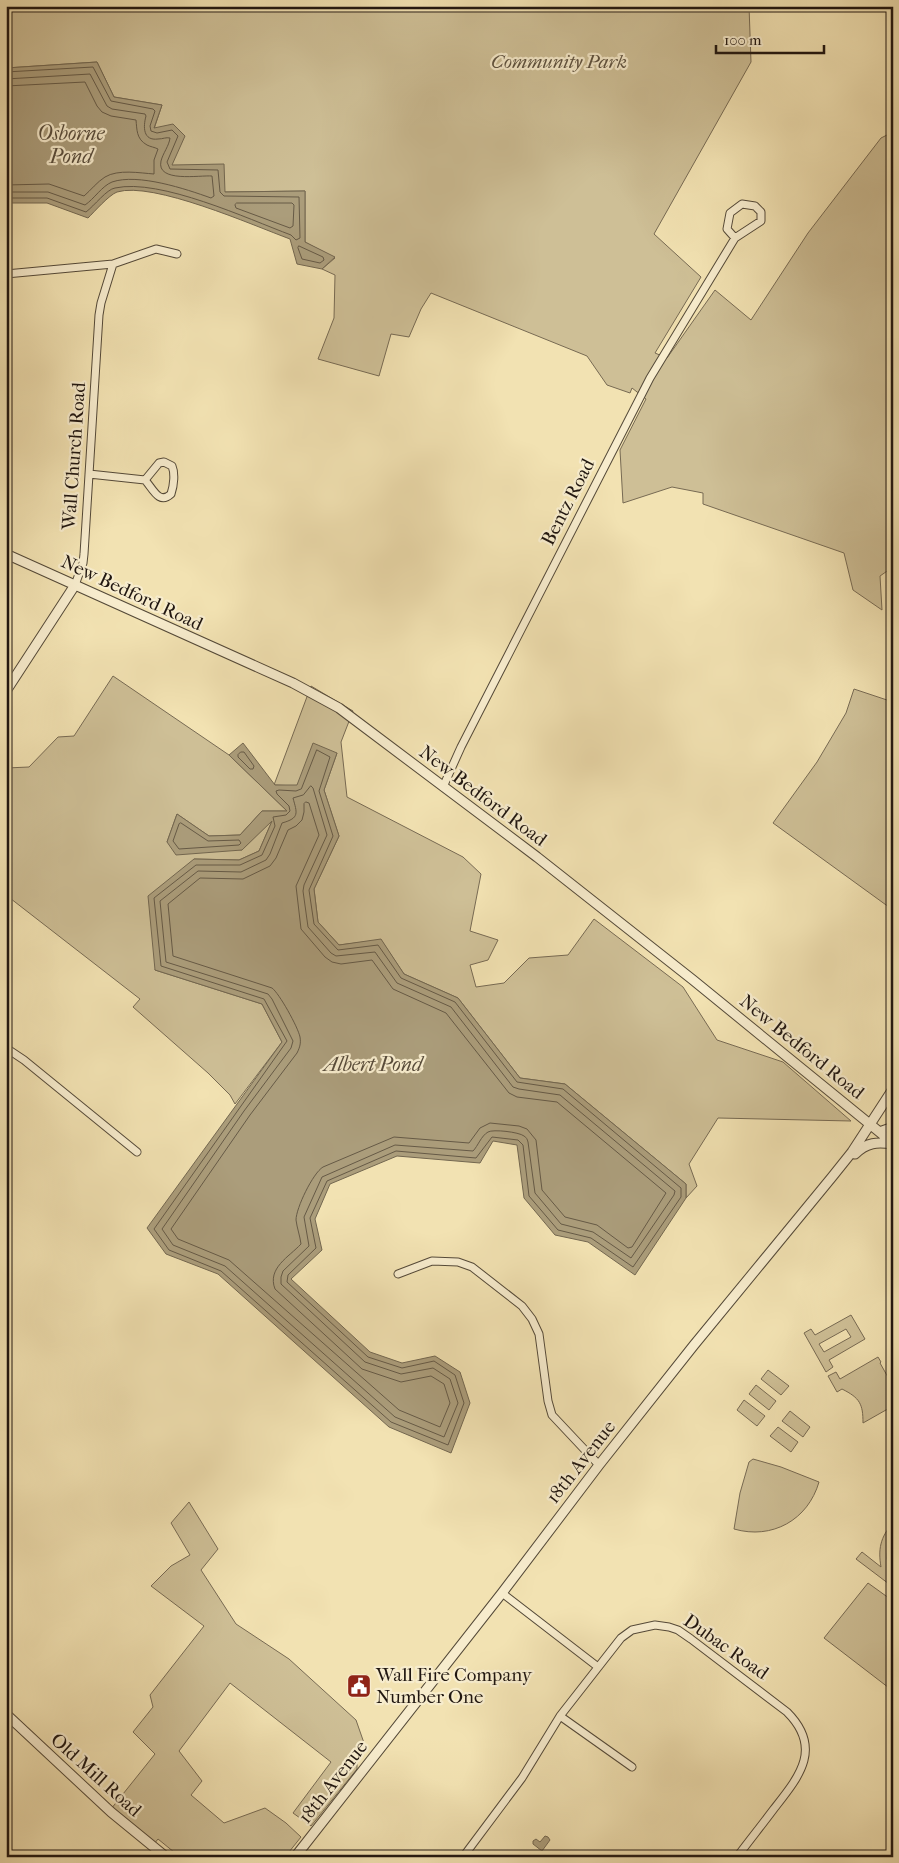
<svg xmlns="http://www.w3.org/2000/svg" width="899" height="1863" font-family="'IM FELL French Canon',serif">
	<rect width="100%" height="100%" fill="#f2e2b2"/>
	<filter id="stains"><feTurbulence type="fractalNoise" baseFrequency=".004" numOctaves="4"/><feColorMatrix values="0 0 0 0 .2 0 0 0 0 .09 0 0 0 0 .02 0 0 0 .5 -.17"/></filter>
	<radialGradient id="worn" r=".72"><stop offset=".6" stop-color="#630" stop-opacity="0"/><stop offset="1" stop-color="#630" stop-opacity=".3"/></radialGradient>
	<path fill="#cebf96" stroke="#776a53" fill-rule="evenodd" d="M 6,6 L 749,6 L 751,62 L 654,234 L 701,277 L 655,353 L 667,358 L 715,290 L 751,320 L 808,233 L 881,138 L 893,132 L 893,567 L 880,576 L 882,610 L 853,590 L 844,553 L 703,504 L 703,493 L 672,487 L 623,503 L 620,450 L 646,399 L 632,388 L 630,393 L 607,385 L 587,356 L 431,293 L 421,309 L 409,337 L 391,334 L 379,376 L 318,359 L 334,318 L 335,275 L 322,269 L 335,258 L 305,242 L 305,191 L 225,192 L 171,165 L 154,129 L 162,105 L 114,97 L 97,62 L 6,68 Z
		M 113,676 L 229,755 L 287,811 L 262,811 L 240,835 L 209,836 L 177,814 L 167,842 L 242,850 L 273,819 L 259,851 L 239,860 L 194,859 L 155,970 L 262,1004 L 282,1042 L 235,1104 L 230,1095 L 208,1073 L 133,1007 L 140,999 L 6,895 L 6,768 L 29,767 L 58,737 L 74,736 Z
		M 311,686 L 353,711 L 341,742 L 347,797 L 463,857 L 481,874 L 470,931 L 498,940 L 488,960 L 470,965 L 476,987 L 504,983 L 529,958 L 568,955 L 594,919 L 683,987 L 717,1040 L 783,1062 L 851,1121 L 718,1118 L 689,1164 L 697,1186 L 686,1198 L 686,1184 L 565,1084 L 520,1078 L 458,998 L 404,974 L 381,940 L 339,945 L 318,922 L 314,889 L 339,836 L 324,790 L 337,753 L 297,786 L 274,785 Z
		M 854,689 L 893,702 L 893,910 L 773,823 L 817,762 L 846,713 Z
		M 851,1315 L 865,1339 L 829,1360 L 833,1367 L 826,1372 L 804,1333 L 811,1329 L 815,1335 ZM 846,1329 L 851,1337 L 824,1352 L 819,1344 Z
		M 878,1357 L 881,1362 L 880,1363 L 893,1386 L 893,1406 L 863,1423 C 863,1404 860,1398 842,1389 L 837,1392 L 828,1376 L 836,1372 L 840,1379 Z
		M 768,1370 L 789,1386 L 781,1395 L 761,1379 Z
		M 756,1385 L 776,1401 L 769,1410 L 749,1394 Z
		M 744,1400 L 765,1416 L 757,1426 L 737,1410 Z
		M 790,1411 L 810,1427 L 803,1437 L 782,1421 Z
		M 778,1427 L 798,1442 L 791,1452 L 770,1436 Z
		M 753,1459 L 781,1467 L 819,1482 C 808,1520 772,1540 734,1529 L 740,1493 L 749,1462 Z
		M 189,1502 L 218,1549 L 201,1570 L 236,1624 L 289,1659 L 356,1720 L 364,1743 L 357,1750 L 357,1769 L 311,1826 L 293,1813 L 331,1762 L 230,1683 L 179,1751 L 202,1781 L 191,1795 L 224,1823 L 265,1808 L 286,1823 L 301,1837 L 285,1857 L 180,1857 L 158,1839 L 154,1844 L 111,1809 L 155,1754 L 133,1732 L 153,1707 L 150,1695 L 204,1626 L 151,1586 L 171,1566 L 190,1555 L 171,1523 Z
		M 893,1523 L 893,1535 L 888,1543 L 887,1559 L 893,1573 L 893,1587 L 856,1559 L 862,1552 L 881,1567 C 878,1550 880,1537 893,1523 Z
		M 868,1583 L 893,1601 L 893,1691 L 824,1638 Z"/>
	<path fill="#ab9d7b" stroke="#736750" d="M 97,62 L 114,97 L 162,105 L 154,128 L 173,124 L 185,136 L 172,165 L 224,164 L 225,192 L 305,191 L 305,242 L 335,257 L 322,269 L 297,264 L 290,239 C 252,225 153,181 117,192 C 109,195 94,212 88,218 L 47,203 L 6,203 L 6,68 Z
		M 243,743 L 275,785 L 297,785 L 313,743 L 337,753 L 324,790 L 339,836 L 314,889 L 318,922 L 339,945 L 381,939 L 404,974 L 458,998 L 520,1078 L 565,1084 L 686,1184 L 686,1198 L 635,1275 L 588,1242 L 555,1235 L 524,1198 L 517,1145 L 493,1141 L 480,1163 L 397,1156 L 330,1184 L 315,1219 L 322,1250 L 291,1279 L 370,1352 L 402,1363 L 435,1356 L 460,1372 L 470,1403 L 451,1453 L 389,1427 L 218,1274 L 166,1254 L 147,1228 L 282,1042 L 262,1004 L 155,970 L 148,896 L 194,859 L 239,860 L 259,851 L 272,821 L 242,850 L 176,855 L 167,842 L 177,814 L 209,836 L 240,835 L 262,811 L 287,811 L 229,755 Z
		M 545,1836 L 548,1837 L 550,1840 L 542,1851 L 533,1844 L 533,1841 L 536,1839 L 540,1842 Z"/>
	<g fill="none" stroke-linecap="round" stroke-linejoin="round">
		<path stroke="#665a46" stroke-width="1" d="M 6,72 L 93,67 L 111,101 L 153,109 L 155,111 L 150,126 L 151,131 L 157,133 L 172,130 L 178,136 L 167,162 L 170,169 L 218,170 L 220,192 L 224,196 L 299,197 L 300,238 L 296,240 L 291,235 C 248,219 160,178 115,188 C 107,189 94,206 86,212 L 47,198 L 6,198
			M 6,79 L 90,74 L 107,106 L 112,109 L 145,114 L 146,116 C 143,127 143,141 158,139 C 163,139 166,137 170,138 C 169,146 163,153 161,161 C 156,183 200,175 212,176 L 214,196 L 211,198 C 186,189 138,173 112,182 C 102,186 94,199 85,205 L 48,192 L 6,192
			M 6,86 L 85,82 L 97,106 L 102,112 L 111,116 L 136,120 C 137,129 136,139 147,145 C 151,147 154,147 158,149 L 154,160 L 154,174 C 140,173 118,169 105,177 C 97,182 91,190 84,196 L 49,184 L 6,185
			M 237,203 L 292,203 L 294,205 L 293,226 L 290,228 L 236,208 L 235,205 Z
			M 299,246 L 323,257 L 324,260 L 320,263 L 302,259 L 298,248 Z
			M 317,750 L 330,757 L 319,791 L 333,836 L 309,890 L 314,924 L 338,950 L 378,945 L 401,978 L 455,1002 L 517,1082 L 563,1089 L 681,1188 L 681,1197 L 633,1267 L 591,1238 L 558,1230 L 529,1196 L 523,1145 L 518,1140 L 492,1137 L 476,1158 L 396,1151 L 327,1181 L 310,1218 L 316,1248 L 288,1275 L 287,1282 L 368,1357 L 402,1368 L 434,1361 L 455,1375 L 464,1403 L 448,1445 L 391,1422 L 221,1271 L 169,1250 L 154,1229 L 287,1041 L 264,999 L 161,966 L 154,898 L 196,865 L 240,865 L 262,855 L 275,826 L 273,817 L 286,815 L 290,811 L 289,806 L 277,794 L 276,791 L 279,790 L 296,791 L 301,789 Z
			M 241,752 L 244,752 L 254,766 L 253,769 L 250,769 L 238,757 L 238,755 Z
			M 311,786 L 313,788 L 327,835 L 304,885 L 303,891 L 308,927 L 331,953 L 336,956 L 375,952 L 397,983 L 451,1007 L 513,1087 L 519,1089 L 560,1095 L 675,1191 L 674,1195 L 631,1258 L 593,1232 L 561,1224 L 535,1193 L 528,1142 C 527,1139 527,1138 524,1136 C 519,1132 493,1129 488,1132 C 481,1136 478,1146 473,1151 L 395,1145 L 322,1177 L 304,1217 L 309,1246 L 283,1271 L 281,1277 L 281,1284 L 365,1362 L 401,1374 L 433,1368 L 450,1379 L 458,1403 L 444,1437 L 395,1417 L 225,1266 L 173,1245 L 162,1229 L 244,1111 L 291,1048 L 293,1041 L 272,999 L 268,994 L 166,962 L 160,901 L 198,871 L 241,872 L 266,860 L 270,854 L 282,823 C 300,818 297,813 293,798 L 303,795 Z
			M 306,802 L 309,803 L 319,835 L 296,886 L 301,929 L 325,957 L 332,962 L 341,964 L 372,960 L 393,989 L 446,1013 L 509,1093 L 517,1097 L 557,1102 L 666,1193 L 632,1247 L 628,1248 L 597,1225 L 565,1217 L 542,1190 L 536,1140 L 527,1129 L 519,1126 L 490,1123 L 480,1128 L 469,1143 L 394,1137 L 323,1167 C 313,1173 296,1208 296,1220 C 297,1228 300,1236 301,1244 C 289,1257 267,1268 275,1289 L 362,1369 L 401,1382 L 431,1376 L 444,1384 L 450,1403 L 440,1427 L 399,1410 L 229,1260 L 178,1239 L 171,1229 L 250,1115 L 297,1053 C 300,1047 301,1043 300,1037 C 298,1027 279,993 272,988 L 173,956 L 168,904 L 200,878 L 243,879 L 270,866 L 276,858 L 288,830 L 296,826 L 302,820 L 304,812 L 304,804 Z
			M 181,823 L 208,841 L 239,840 L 241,843 L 239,845 L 179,849 L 173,841 L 179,824 Z"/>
		<defs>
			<path id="minor" d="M 6,274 L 113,264 L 156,249 L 177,254
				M 164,462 L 172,466 C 175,473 174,485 171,494 C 159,505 153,489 145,480 L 159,463 Z
				M 89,474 L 145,480
				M 75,585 L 83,563 L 84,554 L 99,315 L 101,303 L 113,264
				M 443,787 L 461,747 L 650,378 L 735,238 L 761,221 L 761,212 L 755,206 L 742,204 L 730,213 L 727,229 L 735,238
				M 6,1048 L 24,1060 L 137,1152
				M 879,1131 L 893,1126
				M 398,1274 L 432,1261 L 458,1262 L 472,1267 L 522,1306 L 532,1319 L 539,1334 L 548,1401 L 552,1415 L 599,1465
				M 502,1593 L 598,1667
				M 560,1716 L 632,1767
				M 463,1857 L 522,1778 L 560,1716 L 621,1638 L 632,1630 L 655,1625 L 669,1627 L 678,1630 L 691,1639 L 787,1712 C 824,1749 798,1778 773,1810 C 761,1826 749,1841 737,1857"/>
			<path id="tertiary" d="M 6,554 L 293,683 L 339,708 L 537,857 L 693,980 L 893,1143
				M 6,691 L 75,585
				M 855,1154 C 867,1142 877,1142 893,1144
				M 6,1714 L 111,1812 L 166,1857
				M 295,1857 L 502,1593 L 599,1465 L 694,1345 L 832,1177 L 852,1152 L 893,1089"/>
		</defs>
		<use href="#minor" stroke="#544938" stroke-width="9"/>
		<use href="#tertiary" stroke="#544938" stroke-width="11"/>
		<use href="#minor" stroke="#f7eccd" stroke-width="7"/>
		<use href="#tertiary" stroke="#f7eccd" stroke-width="9"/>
	</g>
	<defs>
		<symbol id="civic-square" viewBox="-11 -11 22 22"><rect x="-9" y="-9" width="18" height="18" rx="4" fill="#8f2418" stroke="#f7eccd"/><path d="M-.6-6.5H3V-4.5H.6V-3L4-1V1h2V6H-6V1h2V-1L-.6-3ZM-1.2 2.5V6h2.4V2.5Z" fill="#fff"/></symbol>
	</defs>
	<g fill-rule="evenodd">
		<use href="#civic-square" x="345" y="1672" width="28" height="28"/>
	</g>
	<g text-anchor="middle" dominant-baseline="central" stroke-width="4.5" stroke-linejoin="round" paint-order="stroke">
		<g font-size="19" font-style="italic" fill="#5d513f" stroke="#f7eccd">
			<text x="559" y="62">Community Park</text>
		</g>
		<g font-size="19" fill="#201610" stroke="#f7eccd">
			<text transform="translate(74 456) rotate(-86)">Wall Church Road</text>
			<text transform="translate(568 502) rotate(-63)">Bentz Road</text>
			<text transform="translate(132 593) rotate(25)">New Bedford Road</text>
			<text transform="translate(483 796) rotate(37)">New Bedford Road</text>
			<text transform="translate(802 1047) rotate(39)">New Bedford Road</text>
			<text transform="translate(581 1462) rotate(-52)">18th Avenue</text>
			<text transform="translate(726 1647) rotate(35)">Dubac Road</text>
			<text transform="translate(96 1775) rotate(42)">Old Mill Road</text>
			<text transform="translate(333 1782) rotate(-52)">18th Avenue</text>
		</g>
		<g font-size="19" fill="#201610" stroke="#f7eccd" text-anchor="start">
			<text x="376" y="1675">Wall Fire Company<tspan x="376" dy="22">Number One</tspan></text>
		</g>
		<g font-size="20" font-style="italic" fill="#584c3b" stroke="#f7eccd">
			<text x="71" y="133">Osborne<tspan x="71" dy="23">Pond</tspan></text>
			<text x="373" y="1064">Albert Pond</text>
		</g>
	</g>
	<rect width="899" height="1863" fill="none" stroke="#f2e2b2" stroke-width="25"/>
	<rect x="8" y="8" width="884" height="1848" fill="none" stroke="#201610" stroke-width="2.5"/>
	<rect x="12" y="12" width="874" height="1838" fill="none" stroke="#201610"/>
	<path d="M716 45v8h108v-8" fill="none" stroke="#201610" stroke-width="2.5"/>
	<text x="724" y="45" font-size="15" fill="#201610" stroke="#f7eccd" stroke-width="4" paint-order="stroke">100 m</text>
	<rect width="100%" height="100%" filter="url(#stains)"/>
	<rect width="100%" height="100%" fill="url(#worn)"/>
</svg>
